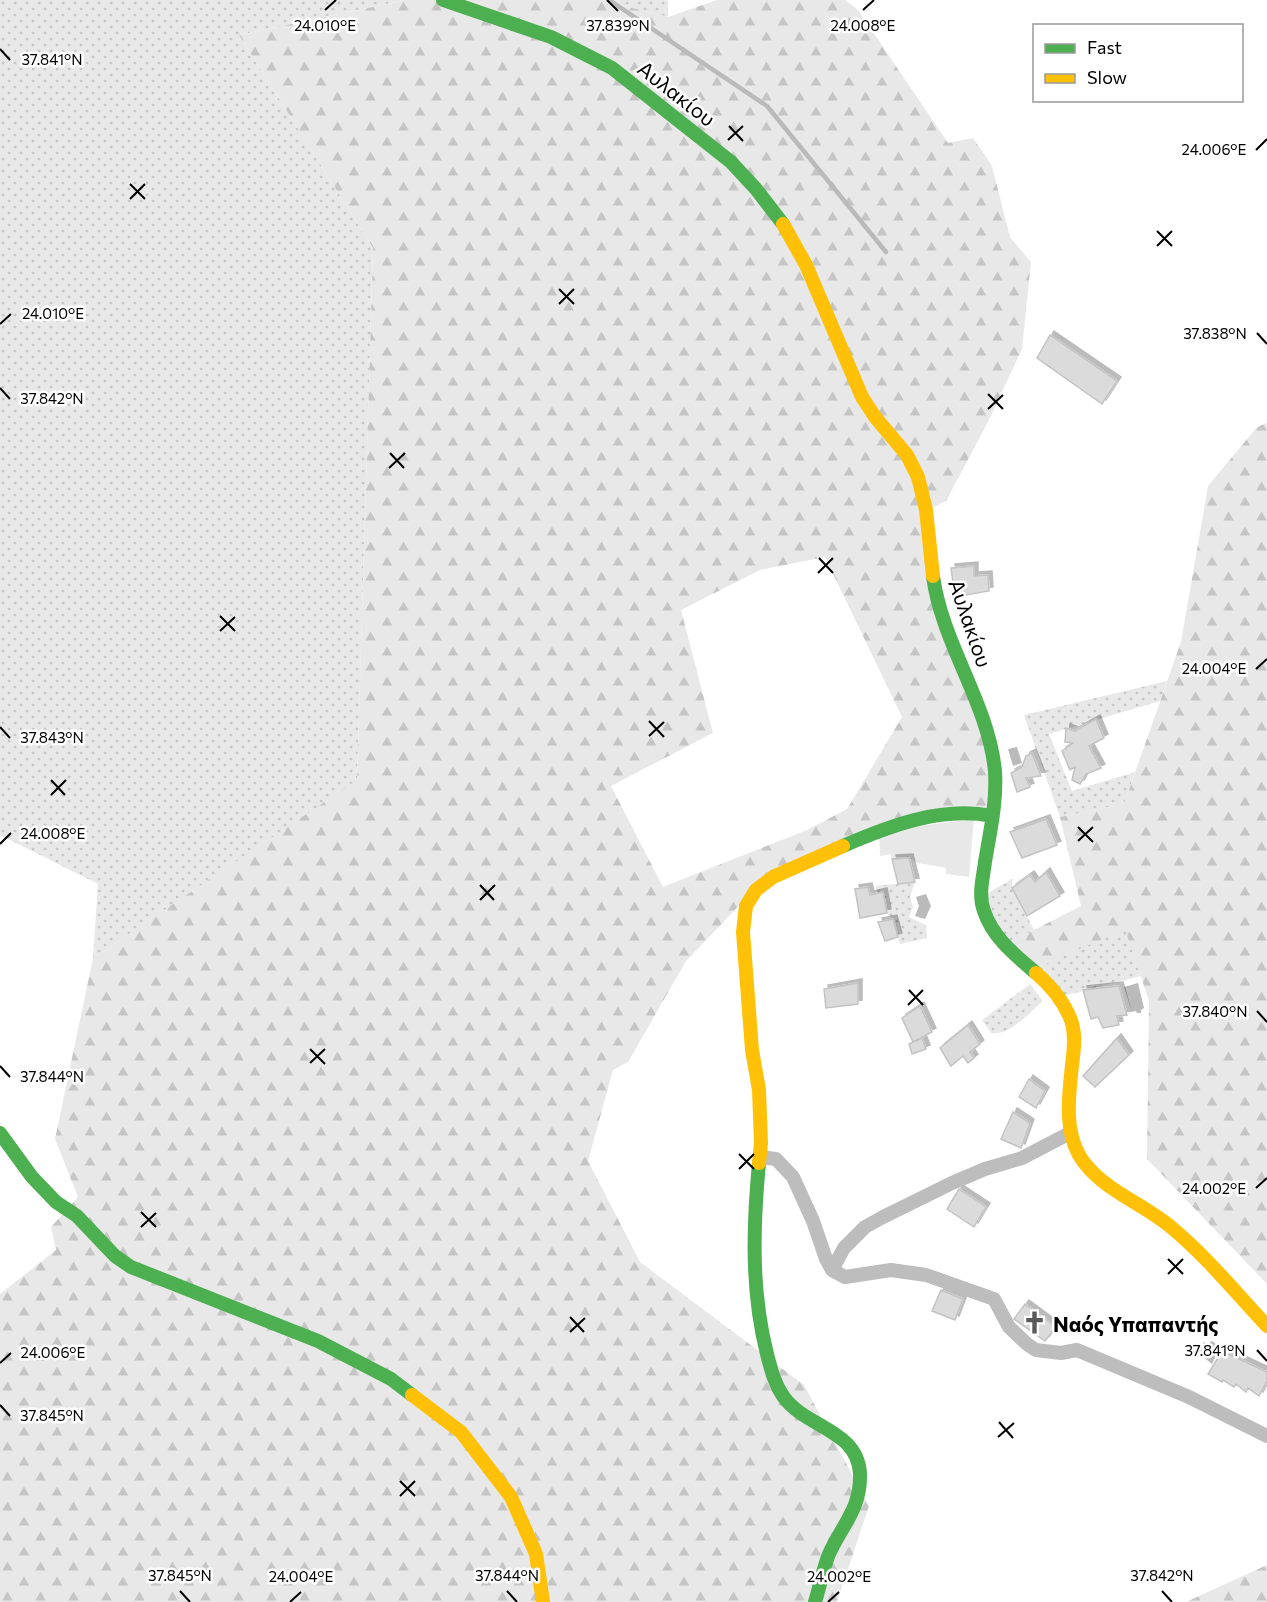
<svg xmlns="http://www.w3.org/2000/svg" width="1267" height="1602" font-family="Commissioner,sans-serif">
	<defs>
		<pattern id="grass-dots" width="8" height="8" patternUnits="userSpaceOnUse" patternTransform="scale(1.5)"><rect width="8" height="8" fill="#e8e8e8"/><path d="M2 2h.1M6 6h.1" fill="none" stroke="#c5c5c5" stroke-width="1.8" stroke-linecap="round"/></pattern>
		<pattern id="forest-firs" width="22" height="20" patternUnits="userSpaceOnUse" patternTransform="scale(1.5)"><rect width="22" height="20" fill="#e8e8e8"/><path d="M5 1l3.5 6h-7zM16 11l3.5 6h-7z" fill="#c5c5c5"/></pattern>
		<filter id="shadow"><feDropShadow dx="4" dy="-4" stdDeviation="0" flood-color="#0004"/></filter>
	</defs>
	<rect width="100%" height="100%" fill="#fff"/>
	<path fill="url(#grass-dots)" d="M 0,0 L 406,0 L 239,35 L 373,248 L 357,781 L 93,958 L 98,884 L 0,835 Z
		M 601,0 L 668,0 L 668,17 Z
		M 1167,681 L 1160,701 L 1049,734 L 1072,791 L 1135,772 L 1124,804 L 1060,817 L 1024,715 Z
		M 1012,879 L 1012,888 L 1034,930 L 1006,947 L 981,897 Z
		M 915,882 L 910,897 L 913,907 L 909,917 L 926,925 L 927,938 L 900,944 L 893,919 L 887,913 L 883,892 L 877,893 L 876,886 Z
		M 1125,928 L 1141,976 L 1059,997 L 1032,970 Z
		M 1030,984 L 1043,1001 C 1030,1012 1010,1036 991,1033 L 982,1020 Z"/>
	<path fill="url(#forest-firs)" fill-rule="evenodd" d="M 406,0 L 601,0 L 668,17 L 717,0 L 845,0 L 858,10 L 948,143 L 973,138 L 992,166 L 1010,237 L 1031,262 L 1022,349 L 988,422 L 946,501 L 926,511 L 935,597 L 991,759 L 992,816 L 929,815 L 755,889 L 686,961 L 628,1062 L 613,1070 L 588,1161 L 640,1262 L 804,1385 L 869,1506 L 837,1602 L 0,1602 L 0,1294 L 56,1250 L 51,1227 L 78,1197 L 55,1139 L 93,958 L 357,780 L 373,248 L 239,35 ZM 825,557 L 902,717 L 847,809 L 807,830 L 663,887 L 611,786 L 713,733 L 681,610 L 760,570 Z
		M 1267,423 L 1267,1284 L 1147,1159 L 1149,1001 L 1125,929 L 1032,970 L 1006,947 L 1034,930 L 1081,906 L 1060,817 L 1124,804 L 1181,642 L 1208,486 L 1257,427 Z
		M 1267,1565 L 1267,1602 L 1186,1602 Z"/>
	<path fill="#e8e8e8" d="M 974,819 L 969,877 L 946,874 L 946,868 L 918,863 L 909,858 L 892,859 L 891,854 L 880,856 L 879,831 Z"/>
	<path fill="#bababa" d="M 1017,747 L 1022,763 L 1013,766 L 1008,749 Z
		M 926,894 L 931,906 L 925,919 L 915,916 L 919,906 L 916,897 Z
		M 1138,983 L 1144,1008 L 1141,1010 L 1141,1013 L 1137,1013 L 1136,1011 L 1132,1012 L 1124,987 Z
		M 1212,1341 L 1215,1343 L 1215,1347 L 1218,1351 L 1212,1364 L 1198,1353 L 1204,1342 L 1208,1344 Z"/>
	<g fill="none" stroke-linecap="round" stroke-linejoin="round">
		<path stroke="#bababa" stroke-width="4.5" d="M 609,0 L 767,106 L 886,252"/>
	</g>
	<path fill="#dbdbdb" stroke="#c3c3c3" stroke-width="1.5" filter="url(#shadow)" d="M 1050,335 L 1117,381 L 1102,404 L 1037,358 Z
		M 974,566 L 974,576 L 988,575 L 989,591 L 955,597 L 951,568 Z
		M 1096,719 L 1104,738 L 1089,746 L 1101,768 L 1086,774 L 1080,784 L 1072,780 L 1075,767 L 1070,770 L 1062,751 L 1073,743 L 1065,742 L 1066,728 L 1075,731 Z
		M 1032,753 L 1041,776 L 1026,778 L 1030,787 L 1017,792 L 1011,773 L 1022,767 L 1026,756 Z
		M 1046,819 L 1057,845 L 1022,858 L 1010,832 Z
		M 909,858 L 915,882 L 898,884 L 892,859 Z
		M 1046,872 L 1060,896 L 1027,916 L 1012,888 L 1030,875 L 1035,882 Z
		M 868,887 L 870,895 L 883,892 L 887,913 L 860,918 L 855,889 Z
		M 893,919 L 898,937 L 885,941 L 878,922 Z
		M 858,983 L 858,1004 L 826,1008 L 824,989 Z
		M 1119,986 L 1127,1015 L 1117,1016 L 1119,1025 L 1103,1028 L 1098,1017 L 1091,1019 L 1083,990 Z
		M 920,1006 L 932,1032 L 913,1042 L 902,1018 Z
		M 968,1025 L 980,1044 L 970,1052 L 974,1058 L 968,1063 L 963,1056 L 951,1066 L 940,1048 Z
		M 922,1038 L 926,1049 L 912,1054 L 909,1044 Z
		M 1117,1038 L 1129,1055 L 1095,1087 L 1083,1076 Z
		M 1029,1079 L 1045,1091 L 1036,1108 L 1019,1097 Z
		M 1013,1112 L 1030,1123 L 1021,1148 L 1001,1139 Z
		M 959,1189 L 986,1207 L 974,1227 L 947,1209 Z
		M 941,1290 L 963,1299 L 955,1320 L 932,1311 Z
		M 1025,1304 L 1056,1327 L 1045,1341 L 1014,1319 Z
		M 1222,1351 L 1267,1372 L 1267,1381 L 1259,1396 L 1248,1388 L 1246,1392 L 1236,1384 L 1234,1387 L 1223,1380 L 1222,1382 L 1208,1374 Z"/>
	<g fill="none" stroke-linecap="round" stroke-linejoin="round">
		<path stroke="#bdbdbd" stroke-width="14" d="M 760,1157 L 776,1159 L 793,1177 L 813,1221 L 826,1259 L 832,1270 L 845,1277 L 891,1270 L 926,1275 L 994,1299 L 1009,1327 L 1027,1344 L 1036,1350 L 1061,1353 L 1077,1350 L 1189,1397 L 1267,1436
			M 832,1270 L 844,1248 L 865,1227 L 883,1217 L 952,1183 L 985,1169 L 1022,1158 L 1070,1133"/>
		<path stroke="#4caf50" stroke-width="14" d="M 443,0 L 551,37 L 612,68 L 731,162 L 756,189 L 783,224
			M 933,576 C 942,644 988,702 995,771 C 997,802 990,832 985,862 C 983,878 978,895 984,911 C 993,938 1015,955 1036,973
			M 843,846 C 889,826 941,806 992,816
			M 0,1133 L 32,1177 L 56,1202 L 77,1216 L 115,1256 L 131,1267 L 318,1341 L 391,1379 L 412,1395
			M 759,1163 C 753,1227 751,1291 767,1354 C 771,1369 774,1383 783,1396 C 805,1428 858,1429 860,1474 C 861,1509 842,1525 829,1554 C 823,1569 820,1586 815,1602"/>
		<path stroke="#ffc107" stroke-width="14" d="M 783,224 L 806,265 L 862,397 L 875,417 L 907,455 L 918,477 L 926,510 L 933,576
			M 1036,973 C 1051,986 1064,1002 1071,1020 C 1076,1034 1074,1051 1072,1065 C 1069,1095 1064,1128 1079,1155 C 1099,1189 1143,1203 1172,1228 C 1207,1257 1236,1293 1267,1326
			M 759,1163 L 761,1143 L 759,1090 L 752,1050 L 743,932 L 746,906 L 756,890 L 773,877 L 843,846
			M 412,1395 L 461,1432 L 511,1497 L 536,1554 L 543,1602"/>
	</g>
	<path fill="none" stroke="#000" stroke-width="2" d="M 607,0 L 618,11M 325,10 L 336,0M 863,10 L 874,0M 0,49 L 10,60M 729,126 L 743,141M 728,140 L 743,126M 1256,150 L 1267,139M 130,184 L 145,199M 130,199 L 145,184M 1157,231 L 1172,246M 1157,246 L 1172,231M 559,289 L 574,304M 559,304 L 574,289M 0,324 L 11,314M 1257,333 L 1267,344M 0,388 L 10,399M 988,394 L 1003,409M 988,409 L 1003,395M 390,453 L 404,468M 389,468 L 405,453M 819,558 L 833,573M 818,573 L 833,558M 220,616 L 235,631M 220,631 L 235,617M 1256,669 L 1267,659M 649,721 L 664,737M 0,727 L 10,738M 649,736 L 664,722M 51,780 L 65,795M 51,795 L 66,780M 1078,827 L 1093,842M 1078,841 L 1093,827M 0,844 L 11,833M 480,885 L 494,900M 480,900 L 495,885M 909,990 L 923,1005M 908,1005 L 923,990M 1257,1011 L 1267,1022M 310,1049 L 325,1064M 310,1063 L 325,1049M 0,1066 L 10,1077M 739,1154 L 754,1169M 739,1169 L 754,1154M 1256,1188 L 1267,1178M 141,1212 L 156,1227M 141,1227 L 156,1213M 1168,1259 L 1183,1274M 1168,1274 L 1183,1259M 570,1317 L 584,1332M 570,1332 L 585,1318M 1257,1350 L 1267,1361M 0,1363 L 11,1353M 0,1405 L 10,1416M 999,1422 L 1013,1438M 998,1437 L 1014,1423M 400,1481 L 415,1496M 400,1496 L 415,1481M 180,1591 L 190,1602M 507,1591 L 517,1602M 1162,1591 L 1172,1602M 290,1602 L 301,1592M 828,1602 L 839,1592"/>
	<defs>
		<symbol id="church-bare" viewBox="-9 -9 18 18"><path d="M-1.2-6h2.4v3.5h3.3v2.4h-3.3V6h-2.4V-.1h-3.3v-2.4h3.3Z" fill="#595959" stroke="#fff" stroke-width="2.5" paint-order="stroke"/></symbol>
	</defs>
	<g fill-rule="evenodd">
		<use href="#church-bare" x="1018" y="1306" width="33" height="33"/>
	</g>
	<g text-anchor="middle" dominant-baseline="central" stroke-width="5" stroke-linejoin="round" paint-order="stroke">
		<g font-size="21" fill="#000" stroke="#fff">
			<text transform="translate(677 93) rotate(38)">Αυλακίου</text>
			<text transform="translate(971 623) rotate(71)">Αυλακίου</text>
		</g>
		<g font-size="21" font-weight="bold" fill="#000" stroke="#fff" text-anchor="start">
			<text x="1053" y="1323">Ναός Υπαπαντής</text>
		</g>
	</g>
	<g font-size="15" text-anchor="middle" fill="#000" stroke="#fff" stroke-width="5" stroke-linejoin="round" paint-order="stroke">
		<text x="325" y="31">24.010°E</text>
		<text x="863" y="31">24.008°E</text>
		<text x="618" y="31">37.839°N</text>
		<text x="52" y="65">37.841°N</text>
		<text x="1214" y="155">24.006°E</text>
		<text x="53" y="319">24.010°E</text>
		<text x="1215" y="339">37.838°N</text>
		<text x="52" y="404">37.842°N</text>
		<text x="1214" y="674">24.004°E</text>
		<text x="52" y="743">37.843°N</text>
		<text x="53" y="839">24.008°E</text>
		<text x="1215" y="1017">37.840°N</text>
		<text x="52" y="1082">37.844°N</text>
		<text x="1214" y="1194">24.002°E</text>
		<text x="1215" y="1356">37.841°N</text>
		<text x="53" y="1358">24.006°E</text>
		<text x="52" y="1421">37.845°N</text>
		<text x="180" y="1581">37.845°N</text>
		<text x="507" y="1581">37.844°N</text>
		<text x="1162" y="1581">37.842°N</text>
		<text x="301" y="1582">24.004°E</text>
		<text x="839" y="1582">24.002°E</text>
	</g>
	<rect x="1033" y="24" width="210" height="78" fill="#ffffff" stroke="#999999" stroke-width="1.5"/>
	<rect x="1045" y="44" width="30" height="9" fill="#4caf50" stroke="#999999" stroke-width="1.5"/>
	<text x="1087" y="54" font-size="18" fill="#000000">Fast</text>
	<rect x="1045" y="74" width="30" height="9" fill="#ffc107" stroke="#999999" stroke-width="1.5"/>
	<text x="1087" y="84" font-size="18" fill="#000000">Slow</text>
</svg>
